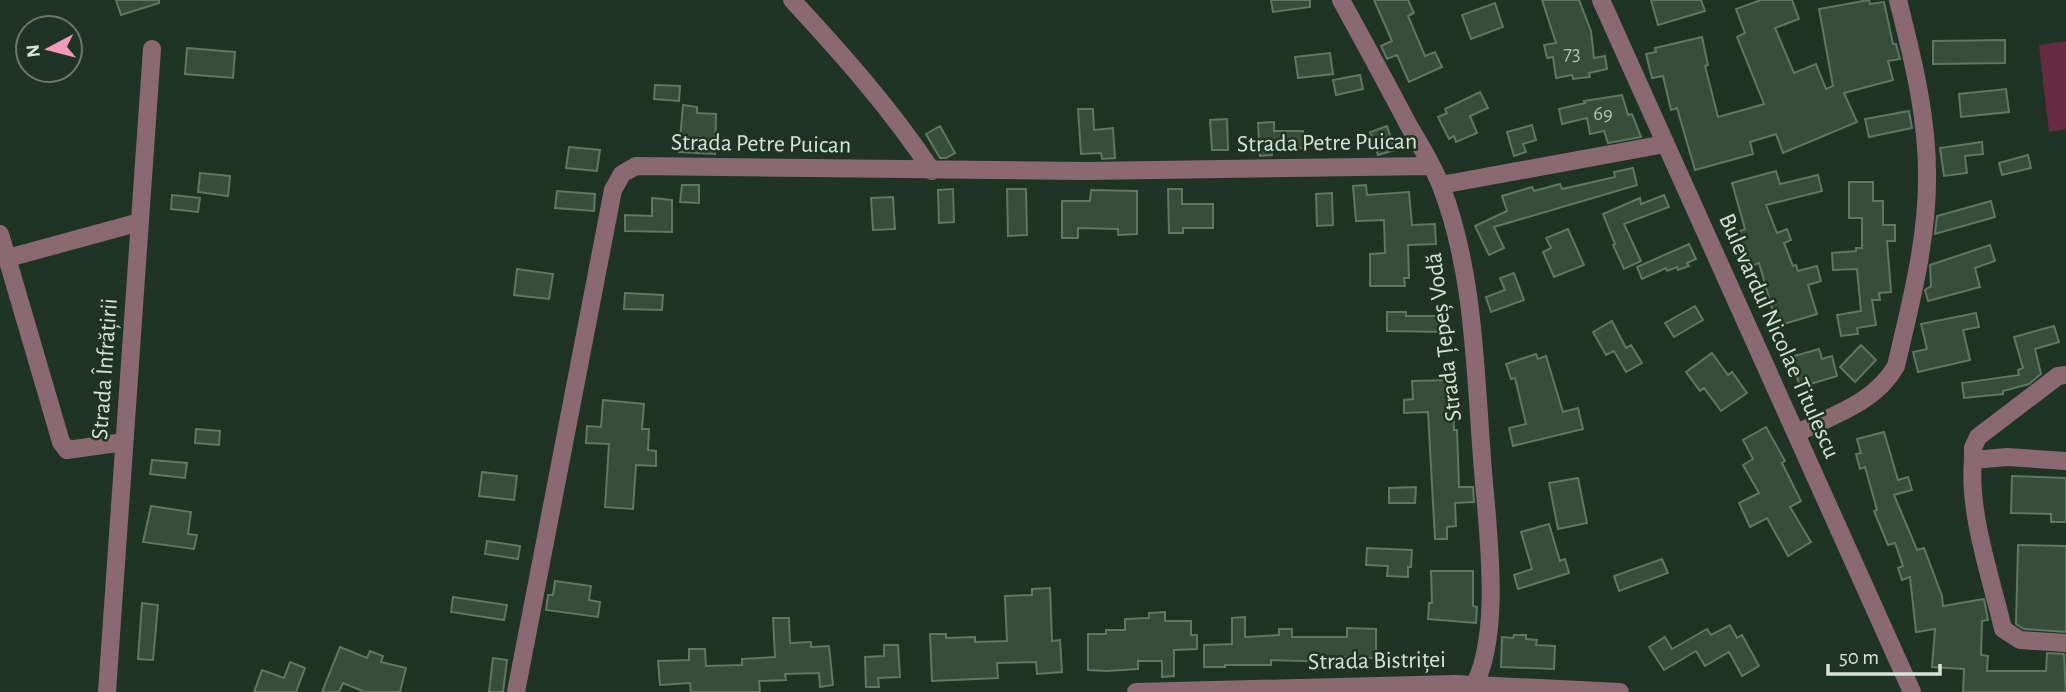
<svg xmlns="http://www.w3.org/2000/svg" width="2066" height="692" font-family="'Alegreya Sans',sans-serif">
	<rect width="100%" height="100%" fill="#1f3424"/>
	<path fill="#672c41" d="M 2066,41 L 2066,129 L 2049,132 L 2039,45 Z"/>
	<path fill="#374e3c" stroke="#5f7764" stroke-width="2" d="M 116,0 L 159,0 L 159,3 L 121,15 Z
		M 1271,0 L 1310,0 L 1310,7 L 1273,12 Z
		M 1374,0 L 1408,0 L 1414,13 L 1408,16 L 1425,56 L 1435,52 L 1442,67 L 1409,82 L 1397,55 L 1387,59 L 1381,46 L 1392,41 Z
		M 1542,0 L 1579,0 L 1591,31 L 1594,58 L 1605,56 L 1607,69 L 1589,73 L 1590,77 L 1573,79 L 1572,75 L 1556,78 L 1553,57 L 1547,58 L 1544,45 L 1556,43 Z
		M 1651,0 L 1701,0 L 1705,11 L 1658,25 Z
		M 1761,0 L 1792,0 L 1799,19 L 1775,28 L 1794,73 L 1816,64 L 1826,89 L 1833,86 L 1819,9 L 1869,0 L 1870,4 L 1884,2 L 1893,44 L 1896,44 L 1900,59 L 1888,61 L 1893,80 L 1844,93 L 1857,122 L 1783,153 L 1776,134 L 1750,142 L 1753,154 L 1695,170 L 1677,108 L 1671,110 L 1663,76 L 1652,78 L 1646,54 L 1656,52 L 1655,48 L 1702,37 L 1708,65 L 1705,66 L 1718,117 L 1764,104 L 1737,37 L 1745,33 L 1736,9 Z
		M 1495,3 L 1503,27 L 1471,39 L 1462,15 Z
		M 2005,40 L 2005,63 L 1933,64 L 1933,41 Z
		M 187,48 L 235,52 L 233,78 L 185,74 Z
		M 1330,53 L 1333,74 L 1298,78 L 1295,57 Z
		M 1360,75 L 1363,89 L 1336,95 L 1333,80 Z
		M 655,85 L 680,86 L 679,101 L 654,99 Z
		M 2006,89 L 2009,112 L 1961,117 L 1959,94 Z
		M 1480,92 L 1488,108 L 1470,116 L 1477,133 L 1456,142 L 1454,136 L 1449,139 L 1438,117 L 1447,113 L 1445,109 Z
		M 1622,95 L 1628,115 L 1632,114 L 1641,137 L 1608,143 L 1604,131 L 1590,134 L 1587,118 L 1562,124 L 1559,109 L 1585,103 L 1584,101 Z
		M 683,105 L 697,107 L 697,113 L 716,114 L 715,154 L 679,152 Z
		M 1078,109 L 1093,109 L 1094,130 L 1113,128 L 1115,158 L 1102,159 L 1101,153 L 1081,154 Z
		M 1909,111 L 1912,128 L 1869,137 L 1865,119 Z
		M 1227,119 L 1228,150 L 1212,150 L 1210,120 Z
		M 1274,122 L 1274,131 L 1303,131 L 1304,148 L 1272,149 L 1272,155 L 1260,156 L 1258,123 Z
		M 1532,125 L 1536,140 L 1523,144 L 1526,152 L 1514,156 L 1507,132 Z
		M 940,126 L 955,153 L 946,158 L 940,158 L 926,134 Z
		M 1387,126 L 1395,150 L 1378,155 L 1370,132 Z
		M 1982,142 L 1983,154 L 1965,156 L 1967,173 L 1944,176 L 1940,148 Z
		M 569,147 L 600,150 L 597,171 L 566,168 Z
		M 2028,155 L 2031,168 L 2002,175 L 1999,163 Z
		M 1633,168 L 1637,185 L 1494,227 L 1504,248 L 1489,255 L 1475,226 L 1507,211 L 1502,196 L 1532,187 L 1534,191 L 1560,184 L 1562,189 L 1615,177 L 1614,172 Z
		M 1776,171 L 1780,184 L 1818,175 L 1822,191 L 1766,205 L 1777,233 L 1787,229 L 1791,240 L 1784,243 L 1793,266 L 1796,265 L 1798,271 L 1817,266 L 1821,281 L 1808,285 L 1817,314 L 1777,326 L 1759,263 L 1742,270 L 1728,236 L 1745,229 L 1732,183 Z
		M 200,173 L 230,176 L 228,196 L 198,192 Z
		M 1849,182 L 1873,182 L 1873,201 L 1883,201 L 1883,225 L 1895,225 L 1895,241 L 1887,241 L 1891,292 L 1879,293 L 1880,300 L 1872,300 L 1876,325 L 1857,328 L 1858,334 L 1841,336 L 1837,315 L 1861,311 L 1857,269 L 1833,270 L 1832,253 L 1856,251 L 1856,248 L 1862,248 L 1862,218 L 1849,218 Z
		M 682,185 L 699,185 L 699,203 L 680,202 Z
		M 1366,185 L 1367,195 L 1409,192 L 1412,225 L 1435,224 L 1436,244 L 1408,245 L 1409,278 L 1404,278 L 1405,286 L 1370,286 L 1370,254 L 1385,253 L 1384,220 L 1356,221 L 1353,186 Z
		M 953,189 L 954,222 L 939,223 L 938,190 Z
		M 1007,189 L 1026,189 L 1027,235 L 1008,236 Z
		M 1168,189 L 1182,189 L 1182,204 L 1213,204 L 1213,228 L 1183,228 L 1183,233 L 1169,233 Z
		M 1091,190 L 1137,191 L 1137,234 L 1118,235 L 1118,229 L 1078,228 L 1078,238 L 1062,238 L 1062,201 L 1090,201 Z
		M 557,191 L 595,194 L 594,211 L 555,208 Z
		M 1332,193 L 1333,225 L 1317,226 L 1316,194 Z
		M 172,195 L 200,198 L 198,212 L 171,209 Z
		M 1664,195 L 1669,207 L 1624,224 L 1641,261 L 1624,269 L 1613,245 L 1615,244 L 1603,214 L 1640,198 L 1641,204 Z
		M 893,197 L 895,229 L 873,230 L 871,198 Z
		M 652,198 L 672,200 L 672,232 L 625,231 L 625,215 L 652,216 Z
		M 1991,201 L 1995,217 L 1935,234 L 1937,216 Z
		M 1568,229 L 1584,265 L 1554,277 L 1543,252 L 1551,248 L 1546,238 Z
		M 1689,244 L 1696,259 L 1687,263 L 1689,266 L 1678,270 L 1677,267 L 1667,271 L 1666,268 L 1642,279 L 1637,267 Z
		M 1990,245 L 1995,261 L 1975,268 L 1980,287 L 1928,301 L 1925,290 L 1931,286 L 1930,265 Z
		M 517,269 L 553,274 L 549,299 L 514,295 Z
		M 1514,273 L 1524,300 L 1491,312 L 1486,297 L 1505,290 L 1500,278 Z
		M 625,293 L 663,295 L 662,310 L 624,309 Z
		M 1695,306 L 1703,320 L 1674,337 L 1665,323 Z
		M 1387,312 L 1406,312 L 1406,316 L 1445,316 L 1445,332 L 1387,331 Z
		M 1976,313 L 1979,327 L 1963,330 L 1970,360 L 1918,372 L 1913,352 L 1927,349 L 1921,324 Z
		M 1612,321 L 1626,348 L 1631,345 L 1642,363 L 1626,372 L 1614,351 L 1606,355 L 1593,332 Z
		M 2054,326 L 2059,342 L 2035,349 L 2041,374 L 2029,384 L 2003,391 L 2003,394 L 1964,398 L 1962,383 L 2019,375 L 2018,370 L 2023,368 L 2014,337 Z
		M 1861,345 L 1876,360 L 1855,382 L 1840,367 Z
		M 1819,349 L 1822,359 L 1832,356 L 1837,376 L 1800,387 L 1791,357 Z
		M 1712,353 L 1728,375 L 1732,372 L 1747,393 L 1721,411 L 1704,388 L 1700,391 L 1686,372 Z
		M 1536,354 L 1538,359 L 1546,356 L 1563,412 L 1578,408 L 1583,429 L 1513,446 L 1509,428 L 1526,424 L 1515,378 L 1511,379 L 1506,364 Z
		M 1449,380 L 1449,398 L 1453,398 L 1454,430 L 1457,430 L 1459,487 L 1473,487 L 1474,502 L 1455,503 L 1456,526 L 1447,527 L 1447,539 L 1435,539 L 1428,412 L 1404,413 L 1404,400 L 1413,399 L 1412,381 Z
		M 603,400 L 644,404 L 642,429 L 649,429 L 648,450 L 656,451 L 656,466 L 636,465 L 633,509 L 605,507 L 609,444 L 586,443 L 587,426 L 601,427 Z
		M 1766,427 L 1785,461 L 1782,463 L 1801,501 L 1790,507 L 1811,542 L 1788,556 L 1767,518 L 1750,527 L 1739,503 L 1759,493 L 1743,465 L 1753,459 L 1743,440 Z
		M 196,429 L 220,431 L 219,445 L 195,443 Z
		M 1884,432 L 1898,480 L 1908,477 L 1912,490 L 1894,495 L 1917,550 L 1924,548 L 1942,596 L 1943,606 L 1984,599 L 1988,620 L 1982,621 L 1981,655 L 1988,656 L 1987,671 L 2046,671 L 2047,653 L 2064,654 L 2066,692 L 1963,692 L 1964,669 L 1932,667 L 1935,629 L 1916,632 L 1910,577 L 1902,580 L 1898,568 L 1903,566 L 1895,543 L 1888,545 L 1874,511 L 1877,510 L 1865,467 L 1860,469 L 1856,454 L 1861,453 L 1857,439 Z
		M 152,460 L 187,463 L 185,478 L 150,474 Z
		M 482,472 L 517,476 L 514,500 L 479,496 Z
		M 2012,476 L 2066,478 L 2066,522 L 2051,522 L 2051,514 L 2011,513 Z
		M 1578,478 L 1587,523 L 1558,529 L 1549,483 Z
		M 1416,487 L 1415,503 L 1389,503 L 1389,488 Z
		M 151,506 L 191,512 L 188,534 L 197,535 L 194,549 L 143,542 Z
		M 1549,524 L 1560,561 L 1565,559 L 1569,573 L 1518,589 L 1514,575 L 1532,569 L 1521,532 Z
		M 487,541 L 520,546 L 518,559 L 485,554 Z
		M 2018,545 L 2066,546 L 2066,632 L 2024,629 L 2016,624 Z
		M 1367,548 L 1412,550 L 1411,567 L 1408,567 L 1408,577 L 1387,576 L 1388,566 L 1366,565 Z
		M 1662,559 L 1668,573 L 1619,591 L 1614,576 Z
		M 1431,571 L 1473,571 L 1473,606 L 1477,607 L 1476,623 L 1428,619 L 1429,603 L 1432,603 Z
		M 555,581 L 591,586 L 589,600 L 600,602 L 598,617 L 546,610 L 548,595 L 553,595 Z
		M 1050,588 L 1052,641 L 1060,640 L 1062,672 L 1037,674 L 1036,662 L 997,663 L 998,678 L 932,681 L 930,634 L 946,634 L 946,638 L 975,637 L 975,642 L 1007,641 L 1005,596 L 1032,595 L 1032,589 Z
		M 453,597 L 507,605 L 504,620 L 451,612 Z
		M 142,603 L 158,605 L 153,660 L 138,659 Z
		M 1165,612 L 1165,621 L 1191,621 L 1191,635 L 1197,635 L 1197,649 L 1174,650 L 1174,676 L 1162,677 L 1162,661 L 1138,661 L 1138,669 L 1107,671 L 1088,670 L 1088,634 L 1106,634 L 1106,630 L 1125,630 L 1125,619 L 1149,618 L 1149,613 Z
		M 1245,617 L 1245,637 L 1279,635 L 1279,629 L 1292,629 L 1292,637 L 1347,637 L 1347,628 L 1376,629 L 1376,658 L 1333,657 L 1333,662 L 1271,660 L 1271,665 L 1225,665 L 1225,667 L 1204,667 L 1204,645 L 1232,644 L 1232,618 Z
		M 773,618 L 789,618 L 790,643 L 811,642 L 811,647 L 829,646 L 833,685 L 820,687 L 819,673 L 785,674 L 786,680 L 759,681 L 760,692 L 691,692 L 690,683 L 660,685 L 658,661 L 689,660 L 689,649 L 705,649 L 706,666 L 742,665 L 742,659 L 775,657 Z
		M 1730,625 L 1737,638 L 1742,635 L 1759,666 L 1742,676 L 1729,652 L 1705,666 L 1696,651 L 1664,670 L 1649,647 L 1665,637 L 1672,649 L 1707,629 L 1711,635 Z
		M 1514,635 L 1526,635 L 1526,639 L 1537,640 L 1536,645 L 1555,646 L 1554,669 L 1501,667 L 1502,637 L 1513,638 Z
		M 884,645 L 898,645 L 900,677 L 878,678 L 879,687 L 866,687 L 865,657 L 884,656 Z
		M 340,647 L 367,658 L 370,651 L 383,656 L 381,662 L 406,668 L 400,692 L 365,692 L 343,683 L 339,692 L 322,692 Z
		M 493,658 L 507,660 L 503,692 L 489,692 Z
		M 290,662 L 305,668 L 296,692 L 254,692 L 262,670 L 284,678 Z"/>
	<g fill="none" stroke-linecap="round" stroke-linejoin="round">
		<path stroke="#8b6973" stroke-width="18" d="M 792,0 C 842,54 891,109 932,171
			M 1341,0 C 1364,42 1387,84 1409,126 C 1420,145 1433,165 1441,186 C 1474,271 1475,368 1482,458 C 1486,519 1505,640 1470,692
			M 1601,0 L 1912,692
			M 1441,185 L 1665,144
			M 0,234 L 61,442 L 67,450 L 124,442
			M 8,258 L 140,222
			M 1797,433 C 1833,415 1875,403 1896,366 C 1910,306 1927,242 1927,180 C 1928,118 1913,60 1898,0
			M 1973,460 L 1973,448 L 1978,437 L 2058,376 L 2066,375
			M 2066,461 L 2007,457 L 1973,460 C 1968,513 1991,577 2003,629 L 2020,640 L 2066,643
			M 107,692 L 152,49
			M 516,692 L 613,190 L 622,174 L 636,166 L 1087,171 L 1431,166
			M 1136,692 L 1455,684 L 1620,692"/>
	</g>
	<g text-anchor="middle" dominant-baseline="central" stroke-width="5" stroke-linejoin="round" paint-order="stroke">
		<g font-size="21" fill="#afbeb2">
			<text x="1572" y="53">73</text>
			<text x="1603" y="113">69</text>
		</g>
		<g font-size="24" fill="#d7e4d9" stroke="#1f3424">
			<text transform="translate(1327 143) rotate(-1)">Strada Petre Puican</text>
			<text transform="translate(761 144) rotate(1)">Strada Petre Puican</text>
			<text transform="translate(1779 336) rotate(66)">Bulevardul Nicolae Titulescu</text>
			<text transform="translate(1444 337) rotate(-97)">Strada Țepeș Vodă</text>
			<text transform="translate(105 369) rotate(-86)">Strada Înfrățirii</text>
			<text transform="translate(1377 661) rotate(-1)">Strada Bistriței</text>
		</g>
	</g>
	<g transform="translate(49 49) rotate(263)"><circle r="33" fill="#1f3424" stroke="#697a6c" stroke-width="2"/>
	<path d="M0-5L12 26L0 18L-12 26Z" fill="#f09ab5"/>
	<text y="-10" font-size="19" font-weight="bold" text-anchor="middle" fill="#d7e4d9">N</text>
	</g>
	<path d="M1828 664v10h112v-10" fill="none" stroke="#d7e4d9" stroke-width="3.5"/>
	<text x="1839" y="664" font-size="21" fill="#d7e4d9" stroke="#1f3424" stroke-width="5" paint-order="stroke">50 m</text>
</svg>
